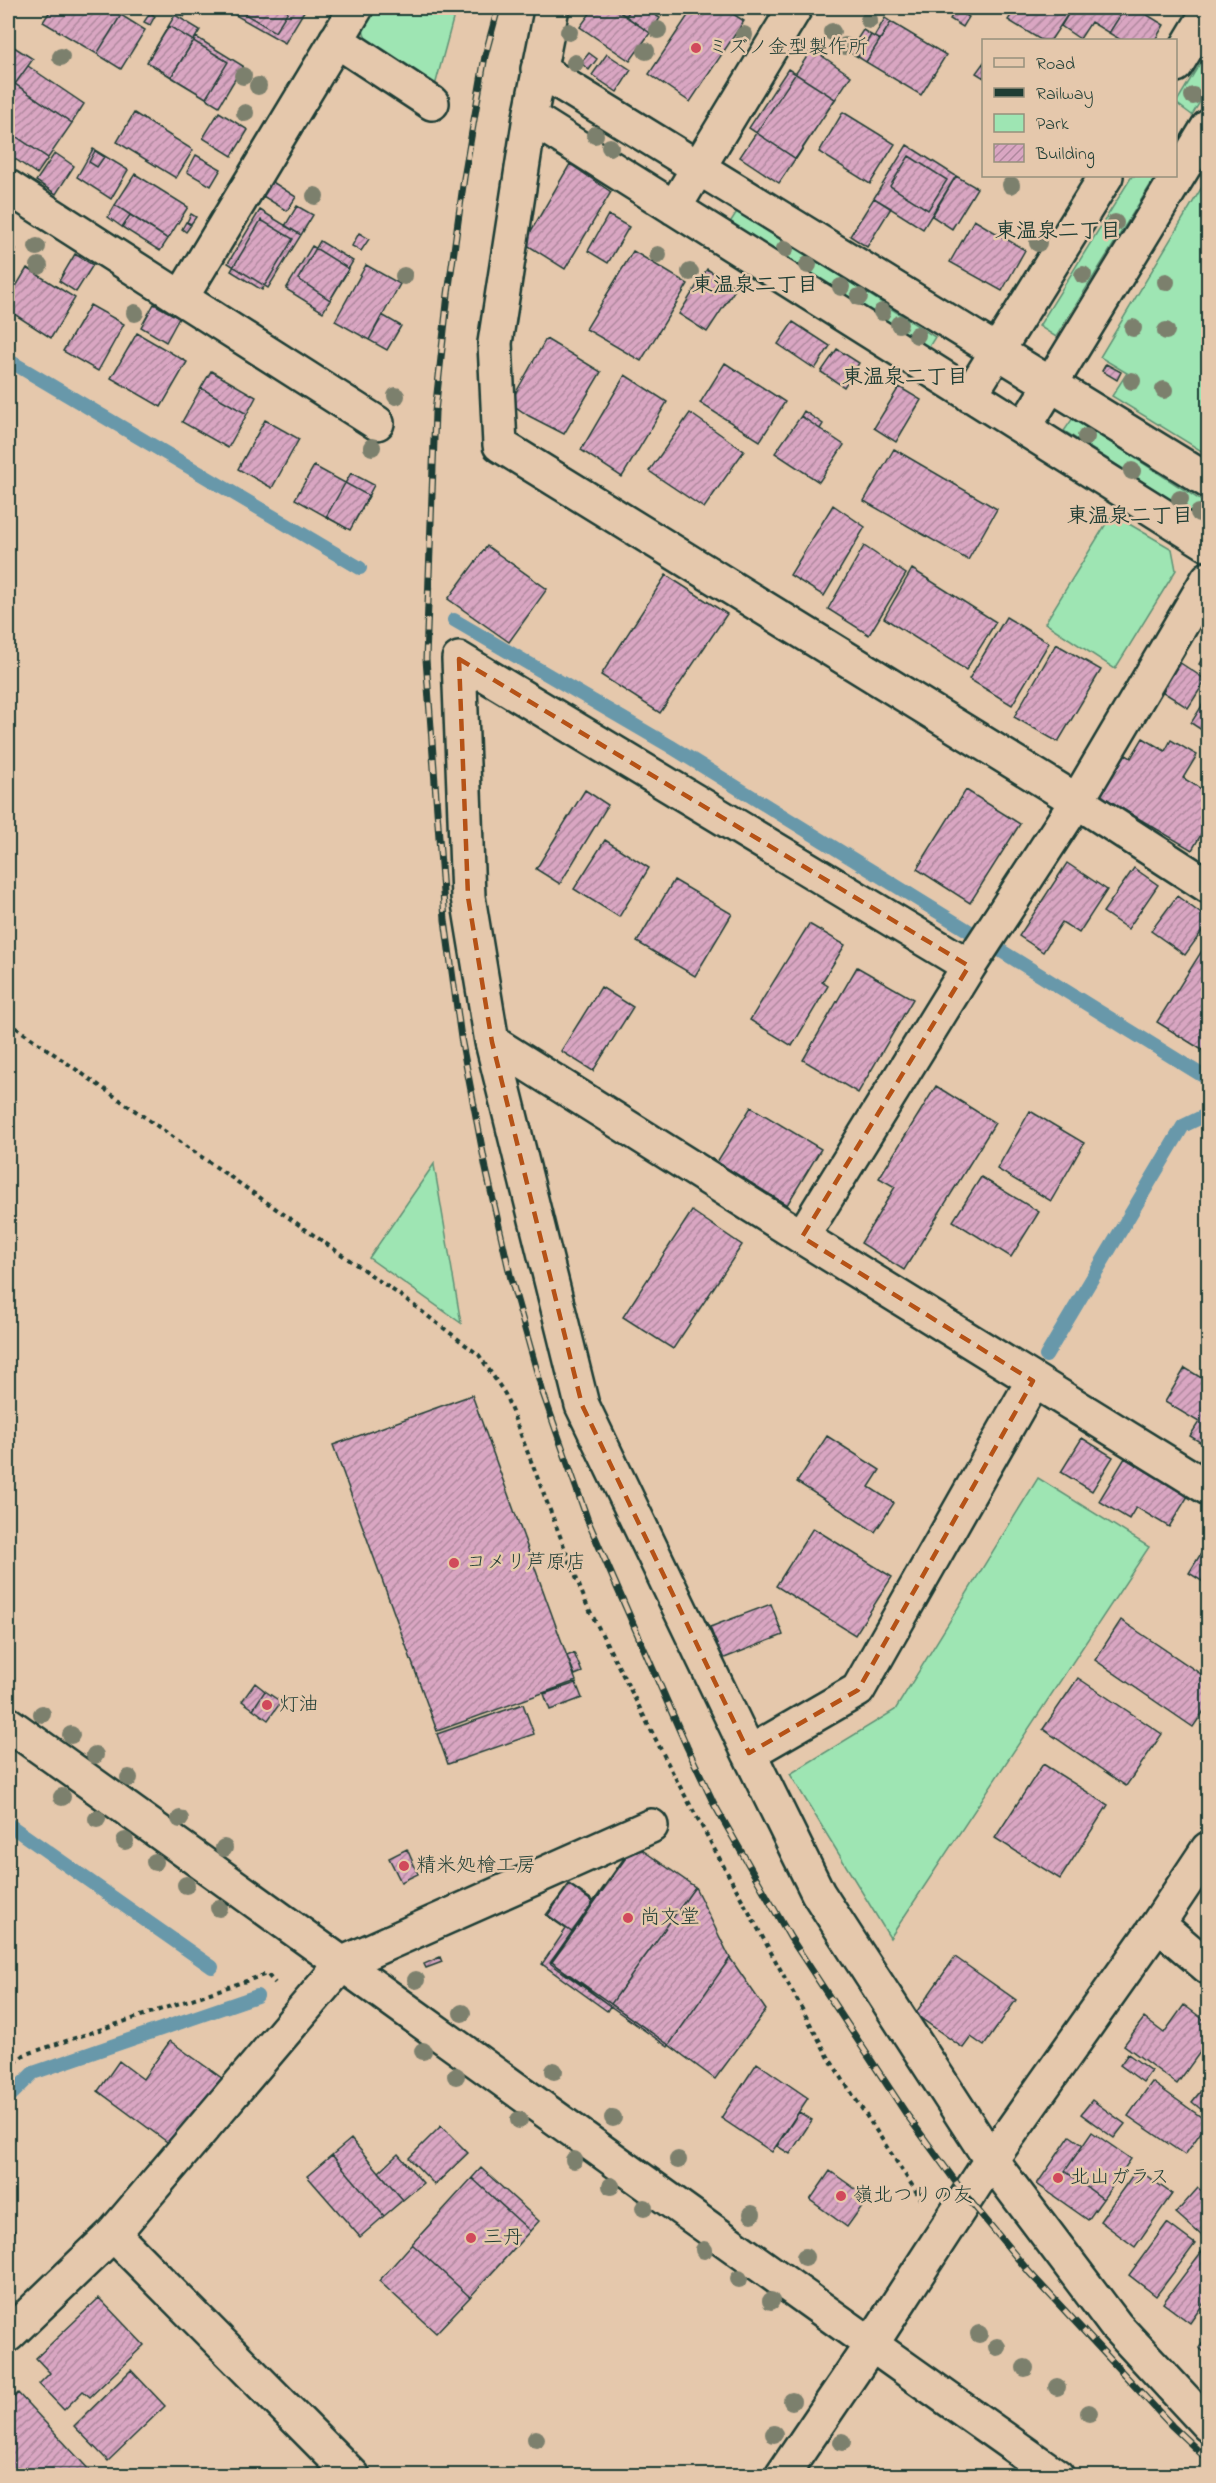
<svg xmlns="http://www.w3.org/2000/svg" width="1216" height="2483" font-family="'Indie Flower','Klee One',sans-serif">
	<defs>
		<pattern id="building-hatch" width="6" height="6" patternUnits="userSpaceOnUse" patternTransform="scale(1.5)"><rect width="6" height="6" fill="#d9a6c2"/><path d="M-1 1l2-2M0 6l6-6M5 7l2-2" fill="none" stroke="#af889e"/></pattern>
	</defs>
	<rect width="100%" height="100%" fill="#e5c8ac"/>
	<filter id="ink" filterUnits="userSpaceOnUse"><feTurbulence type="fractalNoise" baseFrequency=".0167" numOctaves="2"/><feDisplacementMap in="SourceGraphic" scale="12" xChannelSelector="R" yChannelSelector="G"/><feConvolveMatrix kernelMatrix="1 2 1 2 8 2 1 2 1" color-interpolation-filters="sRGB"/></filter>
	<g filter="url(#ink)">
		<path fill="#9ee5b3" stroke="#5e9174" stroke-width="1.5" d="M 365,8 L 456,8 L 435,86 L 366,41 L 360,17 Z
			M 1208,50 L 1208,89 L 1192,115 L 1176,103 Z
			M 1132,176 L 1156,176 L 1056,337 L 1039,326 Z
			M 1208,177 L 1208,455 L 1112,396 L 1127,373 L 1100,357 Z
			M 738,210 L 935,337 L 927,350 L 729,224 Z
			M 1073,418 L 1208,505 L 1201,519 L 1064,431 Z
			M 1112,514 L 1172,549 L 1176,570 L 1115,669 L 1045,623 Z
			M 434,1164 L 434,1165 L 461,1323 L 369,1258 Z
			M 1038,1478 L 1149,1547 L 890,1938 L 790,1774 L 895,1710 Z"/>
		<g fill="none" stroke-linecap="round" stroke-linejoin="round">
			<path stroke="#6898aa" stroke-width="14" d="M 8,360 L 360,568
				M 454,620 L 670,746 L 1208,1079
				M 1046,1356 L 1183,1126 L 1208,1114
				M 8,1824 L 212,1967
				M 8,2098 L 33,2073 L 257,1996"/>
		</g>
		<path fill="url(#building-hatch)" stroke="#1f3d34" stroke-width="1.5" d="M 52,8 L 108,8 L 121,15 L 97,54 L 43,22 Z
			M 181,8 L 190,8 L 184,17 L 178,12 Z
			M 223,8 L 306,8 L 285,43 Z
			M 235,8 L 290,8 L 275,32 Z
			M 594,8 L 613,8 L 650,33 L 630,61 L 580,27 Z
			M 613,8 L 628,8 L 631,9 L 626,16 Z
			M 632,8 L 644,8 L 660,18 L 650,33 L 626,16 Z
			M 693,8 L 724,8 L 744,21 L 690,102 L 649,74 Z
			M 1016,8 L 1072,8 L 1051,40 L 1041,40 L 1008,20 Z
			M 1072,8 L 1125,8 L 1109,33 L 1091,22 L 1080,39 L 1061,26 Z
			M 1125,8 L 1136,8 L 1164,25 L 1155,40 L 1121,40 L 1109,33 Z
			M 956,9 L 969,17 L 963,27 L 950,19 Z
			M 150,13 L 155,16 L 150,25 L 144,22 Z
			M 121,15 L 145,30 L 121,69 L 97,54 Z
			M 175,15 L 200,30 L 171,77 L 147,62 Z
			M 885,18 L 891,22 L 880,40 L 874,37 Z
			M 891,22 L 946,55 L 921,95 L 866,62 Z
			M 169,26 L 228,62 L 206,98 L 147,62 Z
			M 863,30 L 871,35 L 858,57 L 849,52 Z
			M 871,35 L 880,40 L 866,62 L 858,57 Z
			M 196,37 L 243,66 L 219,106 L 171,77 Z
			M 14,47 L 33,59 L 15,84 L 8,79 L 8,57 Z
			M 812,49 L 851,76 L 779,183 L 740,157 Z
			M 589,53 L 597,59 L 589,70 L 581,63 Z
			M 607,54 L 631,70 L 617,92 L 592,75 Z
			M 984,62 L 984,78 L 976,73 Z
			M 28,66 L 84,104 L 72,123 L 15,84 Z
			M 788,69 L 835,99 L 796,159 L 749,128 Z
			M 8,79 L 72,123 L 48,158 L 8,131 Z
			M 219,112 L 248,130 L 232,156 L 203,138 Z
			M 843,112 L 895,144 L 870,184 L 819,152 Z
			M 134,113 L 193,150 L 176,178 L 117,142 Z
			M 8,131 L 48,158 L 37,174 L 8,154 Z
			M 907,145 L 956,176 L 923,229 L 874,198 Z
			M 93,149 L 128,170 L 111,199 L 77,177 Z
			M 95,151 L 104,157 L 97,167 L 89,162 Z
			M 55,153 L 74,166 L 56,194 L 36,181 Z
			M 196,155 L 221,169 L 211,186 L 187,172 Z
			M 909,156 L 947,180 L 928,210 L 890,186 Z
			M 570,164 L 611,192 L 565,269 L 524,243 Z
			M 135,174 L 188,207 L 168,239 L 115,205 Z
			M 956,176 L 977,188 L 952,229 L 932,216 Z
			M 268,179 L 296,197 L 287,211 L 258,193 Z
			M 874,198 L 891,208 L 867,247 L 850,236 Z
			M 115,205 L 130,215 L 122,227 L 108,217 Z
			M 297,206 L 313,215 L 301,235 L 285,226 Z
			M 260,210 L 301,235 L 268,288 L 228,263 Z
			M 191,214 L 196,217 L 191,224 L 187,222 Z
			M 130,215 L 168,239 L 160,251 L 122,227 Z
			M 608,215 L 629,227 L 608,263 L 588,251 Z
			M 261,220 L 293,239 L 262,290 L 231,271 Z
			M 974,220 L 1025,250 L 1002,291 L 950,262 Z
			M 186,222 L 191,225 L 186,232 L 182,229 Z
			M 359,233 L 369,239 L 361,251 L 352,246 Z
			M 320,241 L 353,261 L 330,300 L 298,279 Z
			M 8,244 L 16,249 L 8,265 Z
			M 312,246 L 349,269 L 323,312 L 286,289 Z
			M 633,251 L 688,284 L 641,361 L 586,329 Z
			M 75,254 L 93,265 L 76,292 L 59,281 Z
			M 366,265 L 400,284 L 369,340 L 335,321 Z
			M 27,268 L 75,298 L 51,338 L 8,310 L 8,300 Z
			M 707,269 L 736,288 L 707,332 L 679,314 Z
			M 154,304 L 179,318 L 166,342 L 141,327 Z
			M 90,305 L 124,324 L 98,371 L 63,351 Z
			M 382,315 L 401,326 L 387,350 L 369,340 Z
			M 793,322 L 830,346 L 815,369 L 778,344 Z
			M 137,333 L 187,362 L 161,407 L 111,378 Z
			M 546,339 L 601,372 L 564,434 L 529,416 L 510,403 Z
			M 837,349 L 859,363 L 844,387 L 821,372 Z
			M 725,363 L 785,402 L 760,441 L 700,403 Z
			M 1106,364 L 1121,372 L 1117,380 L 1102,371 Z
			M 211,371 L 256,397 L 247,414 L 201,388 Z
			M 625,375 L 667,402 L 622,477 L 581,450 Z
			M 899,387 L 921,400 L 896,442 L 874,428 Z
			M 201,388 L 247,414 L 228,448 L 182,422 Z
			M 804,411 L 823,424 L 820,429 L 801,416 Z
			M 690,413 L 744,451 L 704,508 L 649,471 Z
			M 801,416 L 844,445 L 819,482 L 775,453 Z
			M 265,420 L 299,439 L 272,488 L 238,469 Z
			M 894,449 L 997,509 L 968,560 L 864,501 Z
			M 314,466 L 369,496 L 350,530 L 295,499 Z
			M 351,473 L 374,485 L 350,530 L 326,517 Z
			M 833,505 L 865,527 L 824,596 L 790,575 Z
			M 487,546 L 547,589 L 509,642 L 448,599 Z
			M 864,546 L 906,574 L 869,635 L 828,609 Z
			M 912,569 L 996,622 L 966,670 L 884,618 Z
			M 666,575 L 727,614 L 660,713 L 601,675 Z
			M 1006,617 L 1049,643 L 1012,705 L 969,679 Z
			M 1056,644 L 1101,670 L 1058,742 L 1014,717 Z
			M 1208,649 L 1208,670 L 1199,664 Z
			M 1179,662 L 1206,680 L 1188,708 L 1160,690 Z
			M 1208,696 L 1208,734 L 1191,723 Z
			M 1143,738 L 1165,751 L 1171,740 L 1197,755 L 1183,778 L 1208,793 L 1208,823 L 1192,850 L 1094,792 L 1118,750 L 1131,758 Z
			M 585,790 L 608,805 L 560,884 L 536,869 Z
			M 966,790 L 1020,824 L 970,903 L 917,869 Z
			M 605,840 L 649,868 L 619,917 L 574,889 Z
			M 1067,863 L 1107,890 L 1079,933 L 1062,922 L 1043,952 L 1019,936 Z
			M 1134,868 L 1158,885 L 1128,929 L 1103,912 Z
			M 674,880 L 732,914 L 695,976 L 637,942 Z
			M 1177,896 L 1208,919 L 1208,923 L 1185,955 L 1151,931 Z
			M 809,924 L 845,945 L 822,982 L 828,986 L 792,1046 L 750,1020 Z
			M 1208,941 L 1208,1050 L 1207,1053 L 1157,1022 Z
			M 857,967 L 913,999 L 858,1093 L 803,1060 Z
			M 601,987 L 633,1007 L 593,1071 L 561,1051 Z
			M 936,1086 L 995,1123 L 904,1270 L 861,1243 L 895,1187 L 879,1178 Z
			M 751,1107 L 821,1149 L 787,1205 L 717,1162 Z
			M 1030,1111 L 1084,1143 L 1051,1201 L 997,1169 Z
			M 981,1177 L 1039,1212 L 1011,1257 L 953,1221 Z
			M 692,1211 L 742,1245 L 673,1349 L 623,1317 Z
			M 1185,1368 L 1208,1382 L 1208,1447 L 1190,1436 L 1199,1422 L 1165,1402 Z
			M 472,1395 L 576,1681 L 437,1731 L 333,1445 Z
			M 827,1436 L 880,1470 L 869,1487 L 894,1503 L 875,1532 L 797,1482 Z
			M 1082,1438 L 1113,1457 L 1092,1491 L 1061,1472 Z
			M 1125,1458 L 1188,1496 L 1169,1527 L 1136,1507 L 1129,1519 L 1099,1501 Z
			M 813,1528 L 892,1577 L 855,1635 L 776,1586 Z
			M 1208,1542 L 1208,1585 L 1189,1573 Z
			M 771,1604 L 783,1635 L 722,1659 L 710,1627 Z
			M 1121,1620 L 1208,1679 L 1208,1705 L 1193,1727 L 1095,1660 Z
			M 574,1653 L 582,1672 L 575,1675 L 567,1656 Z
			M 1078,1678 L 1162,1734 L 1126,1786 L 1043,1729 Z
			M 255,1683 L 265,1691 L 253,1709 L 242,1701 Z
			M 576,1683 L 582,1698 L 550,1710 L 544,1694 Z
			M 265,1691 L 281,1702 L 268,1720 L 253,1709 Z
			M 523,1704 L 534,1734 L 448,1764 L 437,1734 Z
			M 1043,1764 L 1108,1805 L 1060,1879 L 995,1838 Z
			M 634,1844 L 552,1962 L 610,2006 L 550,1963 Z
			M 634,1844 L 594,1903 L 569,1885 L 548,1915 L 573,1933 L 552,1962 L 669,2045 L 668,2047 L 610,2006 L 607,2011 L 542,1964 L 566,1929 L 546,1915 L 569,1884 L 594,1901 Z
			M 635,1845 L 695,1887 L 611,2004 L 552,1962 Z
			M 407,1849 L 418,1874 L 401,1882 L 389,1858 Z
			M 569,1885 L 594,1903 L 573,1933 L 548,1915 Z
			M 695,1887 L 730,1958 L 669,2045 L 611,2004 Z
			M 440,1957 L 442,1962 L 426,1968 L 424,1964 Z
			M 955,1957 L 1016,2000 L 984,2046 L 971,2037 L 963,2048 L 915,2014 Z
			M 730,1958 L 766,2010 L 715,2079 L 669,2045 Z
			M 1184,2005 L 1208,2023 L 1208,2041 L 1177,2084 L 1124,2045 L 1144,2018 L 1164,2033 Z
			M 170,2041 L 223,2079 L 174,2147 L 98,2091 L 119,2061 L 143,2079 Z
			M 1128,2054 L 1151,2071 L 1143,2082 L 1120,2065 Z
			M 757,2063 L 808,2098 L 772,2152 L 721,2118 Z
			M 1152,2082 L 1208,2122 L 1185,2155 L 1128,2116 Z
			M 1208,2082 L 1208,2115 L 1192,2102 Z
			M 1092,2100 L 1125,2124 L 1114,2138 L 1081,2114 Z
			M 799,2112 L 812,2120 L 790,2154 L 777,2146 Z
			M 441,2126 L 468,2153 L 435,2185 L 409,2158 Z
			M 1092,2132 L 1131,2159 L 1103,2199 L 1065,2171 Z
			M 1070,2136 L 1083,2145 L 1065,2171 L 1103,2199 L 1088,2220 L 1037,2184 Z
			M 351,2139 L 403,2200 L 384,2216 L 332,2155 Z
			M 398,2154 L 423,2183 L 403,2200 L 379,2172 Z
			M 332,2155 L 384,2216 L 360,2237 L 307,2176 Z
			M 481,2168 L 539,2221 L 530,2231 L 472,2178 Z
			M 1137,2169 L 1172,2194 L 1135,2247 L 1100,2221 Z
			M 830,2171 L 868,2198 L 847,2227 L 810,2200 Z
			M 472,2178 L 530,2231 L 470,2297 L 412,2244 Z
			M 1198,2188 L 1208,2196 L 1208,2241 L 1176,2213 Z
			M 1167,2223 L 1195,2244 L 1156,2296 L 1129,2275 Z
			M 8,2224 L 15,2232 L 8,2239 Z
			M 412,2244 L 470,2297 L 436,2333 L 379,2281 Z
			M 1202,2251 L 1208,2256 L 1208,2297 L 1190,2323 L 1163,2303 Z
			M 99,2298 L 144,2345 L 90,2397 L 83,2391 L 64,2410 L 39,2384 L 50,2373 L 36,2358 Z
			M 1208,2335 L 1208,2355 L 1199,2348 Z
			M 131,2370 L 165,2406 L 108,2461 L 74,2426 Z
			M 18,2393 L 92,2473 L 89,2476 L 8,2476 L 8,2403 Z
			M 632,2469 L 642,2476 L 627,2476 Z"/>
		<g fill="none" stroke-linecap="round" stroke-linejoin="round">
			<defs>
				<path id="minor" d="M 552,8 L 530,117 L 495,343 L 500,445 L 1077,801 L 1208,886
					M 336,40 L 432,103
					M 1176,65 L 1208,12
					M 538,69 L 1208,481
					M 530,117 L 1208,544
					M 8,187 L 181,298 L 356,8
					M 674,208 L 795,8
					M 181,298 L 377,423
					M 970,395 L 1106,176
					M 1024,428 L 1208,127
					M 492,1042 L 468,897 L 459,659 L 969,966
					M 802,1237 L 969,966 L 1077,801 L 1208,579
					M 1033,1381 L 858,1690 L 749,1753 L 582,1405 L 492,1042 L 802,1237 L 1208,1488
					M 8,1724 C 358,1973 705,2229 1057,2476
					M 749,1753 L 818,1893 L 991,2160 L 1116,2326 L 1208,2425
					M 1158,1924 L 1208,1967
					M 113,2234 L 353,2476
					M 8,2335 L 113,2234 L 343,1963 L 651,1826
					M 782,2476 L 871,2345 L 991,2160 L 1158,1924 L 1208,1849"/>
			</defs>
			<use href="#minor" stroke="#1f3d34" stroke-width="38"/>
			<path stroke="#1f3d34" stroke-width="4" stroke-dasharray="4.5 4.5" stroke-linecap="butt" d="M 8,1022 L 404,1298 L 479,1355 L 505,1394 L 586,1603 L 677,1781 L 830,2060 L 921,2199
				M 8,2069 L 24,2055 L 267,1974 L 275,1983"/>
			<use href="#minor" stroke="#e5c8ac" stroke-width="33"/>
			<defs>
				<path id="rail" d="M 498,8 L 485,56 L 464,178 L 448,294 L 435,412 L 426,659 L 445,920 L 461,1038 L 486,1169 L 511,1279 L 543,1393 L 588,1521 L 687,1747 L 714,1804 L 790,1937 L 907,2115 L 966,2196 L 1029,2272 L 1172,2426 L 1208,2460"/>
			</defs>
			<use href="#rail" stroke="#1f3d34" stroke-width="7"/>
			<use href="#rail" stroke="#e5c8ac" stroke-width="4.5" stroke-dasharray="14" stroke-linecap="butt"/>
		</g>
		<g fill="#7b806d">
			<circle cx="869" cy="20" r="9"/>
			<circle cx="658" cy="30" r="9"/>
			<circle cx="569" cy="32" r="9"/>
			<circle cx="832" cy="32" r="9"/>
			<circle cx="744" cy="35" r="9"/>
			<circle cx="845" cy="46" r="9"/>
			<circle cx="646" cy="51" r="9"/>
			<circle cx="61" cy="57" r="9"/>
			<circle cx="575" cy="63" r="9"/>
			<circle cx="243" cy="76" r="9"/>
			<circle cx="258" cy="86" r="9"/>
			<circle cx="1193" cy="96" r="9"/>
			<circle cx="245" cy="113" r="9"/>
			<circle cx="595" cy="135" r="9"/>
			<circle cx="610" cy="147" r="9"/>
			<circle cx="1011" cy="185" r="9"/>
			<circle cx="315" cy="196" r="9"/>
			<circle cx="1115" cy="223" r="9"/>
			<circle cx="1038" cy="243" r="9"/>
			<circle cx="37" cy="247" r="9"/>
			<circle cx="785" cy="249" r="9"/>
			<circle cx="658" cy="255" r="9"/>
			<circle cx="808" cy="265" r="9"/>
			<circle cx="39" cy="266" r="9"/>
			<circle cx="690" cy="272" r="9"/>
			<circle cx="1083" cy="275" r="9"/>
			<circle cx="404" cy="276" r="9"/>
			<circle cx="1166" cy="282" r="9"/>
			<circle cx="841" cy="287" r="9"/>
			<circle cx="859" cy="297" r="9"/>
			<circle cx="882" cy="312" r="9"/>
			<circle cx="135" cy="313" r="9"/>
			<circle cx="899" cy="324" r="9"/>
			<circle cx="1133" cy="328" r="9"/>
			<circle cx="1166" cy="331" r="9"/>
			<circle cx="917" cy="335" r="9"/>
			<circle cx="1132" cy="381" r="9"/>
			<circle cx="1164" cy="390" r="9"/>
			<circle cx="396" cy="396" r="9"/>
			<circle cx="1086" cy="437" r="9"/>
			<circle cx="372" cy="447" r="9"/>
			<circle cx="1132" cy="471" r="9"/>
			<circle cx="1180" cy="499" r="9"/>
			<circle cx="1199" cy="513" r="9"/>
			<circle cx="42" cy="1714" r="9"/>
			<circle cx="71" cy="1735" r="9"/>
			<circle cx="95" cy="1755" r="9"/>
			<circle cx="129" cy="1778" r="9"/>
			<circle cx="62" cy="1797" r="9"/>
			<circle cx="97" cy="1819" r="9"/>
			<circle cx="180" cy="1819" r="9"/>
			<circle cx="125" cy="1841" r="9"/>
			<circle cx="224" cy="1848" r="9"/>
			<circle cx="155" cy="1862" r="9"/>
			<circle cx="186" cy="1885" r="9"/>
			<circle cx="219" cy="1908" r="9"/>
			<circle cx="416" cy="1980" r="9"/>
			<circle cx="462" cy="2013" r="9"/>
			<circle cx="423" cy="2051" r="9"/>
			<circle cx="554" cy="2071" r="9"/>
			<circle cx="456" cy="2076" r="9"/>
			<circle cx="613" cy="2118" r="9"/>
			<circle cx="519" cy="2120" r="9"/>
			<circle cx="574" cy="2160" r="9"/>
			<circle cx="678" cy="2160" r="9"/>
			<circle cx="611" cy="2186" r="9"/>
			<circle cx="644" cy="2208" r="9"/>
			<circle cx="752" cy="2214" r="9"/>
			<circle cx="704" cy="2250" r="9"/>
			<circle cx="805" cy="2257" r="9"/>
			<circle cx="739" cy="2279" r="9"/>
			<circle cx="771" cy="2301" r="9"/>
			<circle cx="979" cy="2334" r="9"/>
			<circle cx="997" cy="2347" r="9"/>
			<circle cx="1025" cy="2368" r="9"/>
			<circle cx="1057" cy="2387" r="9"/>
			<circle cx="792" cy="2401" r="9"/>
			<circle cx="1089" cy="2413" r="9"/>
			<circle cx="774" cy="2434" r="9"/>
			<circle cx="536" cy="2439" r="9"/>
			<circle cx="842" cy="2442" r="9"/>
		</g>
	</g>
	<path fill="none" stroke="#b65216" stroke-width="4.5" stroke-dasharray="12 8" stroke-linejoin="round" d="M 459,659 L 969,966 L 802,1237 L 1033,1381 L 858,1690 L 749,1753 L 582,1405 L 492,1042 L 468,897 Z"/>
	<g fill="#d1495b" stroke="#e5c8ac" stroke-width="2">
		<circle cx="696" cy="48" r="6"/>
		<circle cx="454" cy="1563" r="6"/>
		<circle cx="267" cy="1705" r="6"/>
		<circle cx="404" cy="1866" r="6"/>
		<circle cx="628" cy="1918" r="6"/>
		<circle cx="1058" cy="2178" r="6"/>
		<circle cx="841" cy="2196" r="6"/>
		<circle cx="471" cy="2238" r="6"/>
	</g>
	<g text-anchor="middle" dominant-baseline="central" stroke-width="5" stroke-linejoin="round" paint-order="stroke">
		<g font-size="20" fill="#1f3d34" stroke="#e5c8ac" text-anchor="start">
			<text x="708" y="48">ミズノ金型製作所</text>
			<text x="466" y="1563">コメリ芦原店</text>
			<text x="279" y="1705">灯油</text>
			<text x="416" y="1866">精米処檜工房</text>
			<text x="640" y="1918">尚文堂</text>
			<text x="1070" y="2178">北山ガラス</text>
			<text x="853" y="2196">嶺北つりの友</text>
			<text x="483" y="2238">三丹</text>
		</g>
		<g font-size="21" font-weight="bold" fill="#1f3d34" stroke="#e5c8ac">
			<text x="1058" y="232">東温泉二丁目</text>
			<text x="755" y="286">東温泉二丁目</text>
			<text x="905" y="378">東温泉二丁目</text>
			<text x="1130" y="517">東温泉二丁目</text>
		</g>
	</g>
	<rect width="1216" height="2483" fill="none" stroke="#e5c8ac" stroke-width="30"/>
	<rect x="15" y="15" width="1186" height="2453" fill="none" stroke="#1f3d34" stroke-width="2" filter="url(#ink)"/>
	<rect x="982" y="39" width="195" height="138" fill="#e5c8ac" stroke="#96907c" stroke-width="1.5"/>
	<rect x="994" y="58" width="30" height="9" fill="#e5c8ac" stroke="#96907c" stroke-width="1.5"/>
	<text x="1036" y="69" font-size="18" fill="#1f3d34">Road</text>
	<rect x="994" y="88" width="30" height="9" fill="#1f3d34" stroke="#96907c" stroke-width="1.5"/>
	<text x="1036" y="99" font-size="18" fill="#1f3d34">Railway</text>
	<rect x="994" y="114" width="30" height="18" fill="#9ee5b3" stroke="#96907c" stroke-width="1.5"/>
	<text x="1036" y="129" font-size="18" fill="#1f3d34">Park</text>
	<rect x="994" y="144" width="30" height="18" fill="url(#building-hatch)" stroke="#96907c" stroke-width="1.5"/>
	<text x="1036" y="159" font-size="18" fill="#1f3d34">Building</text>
</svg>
